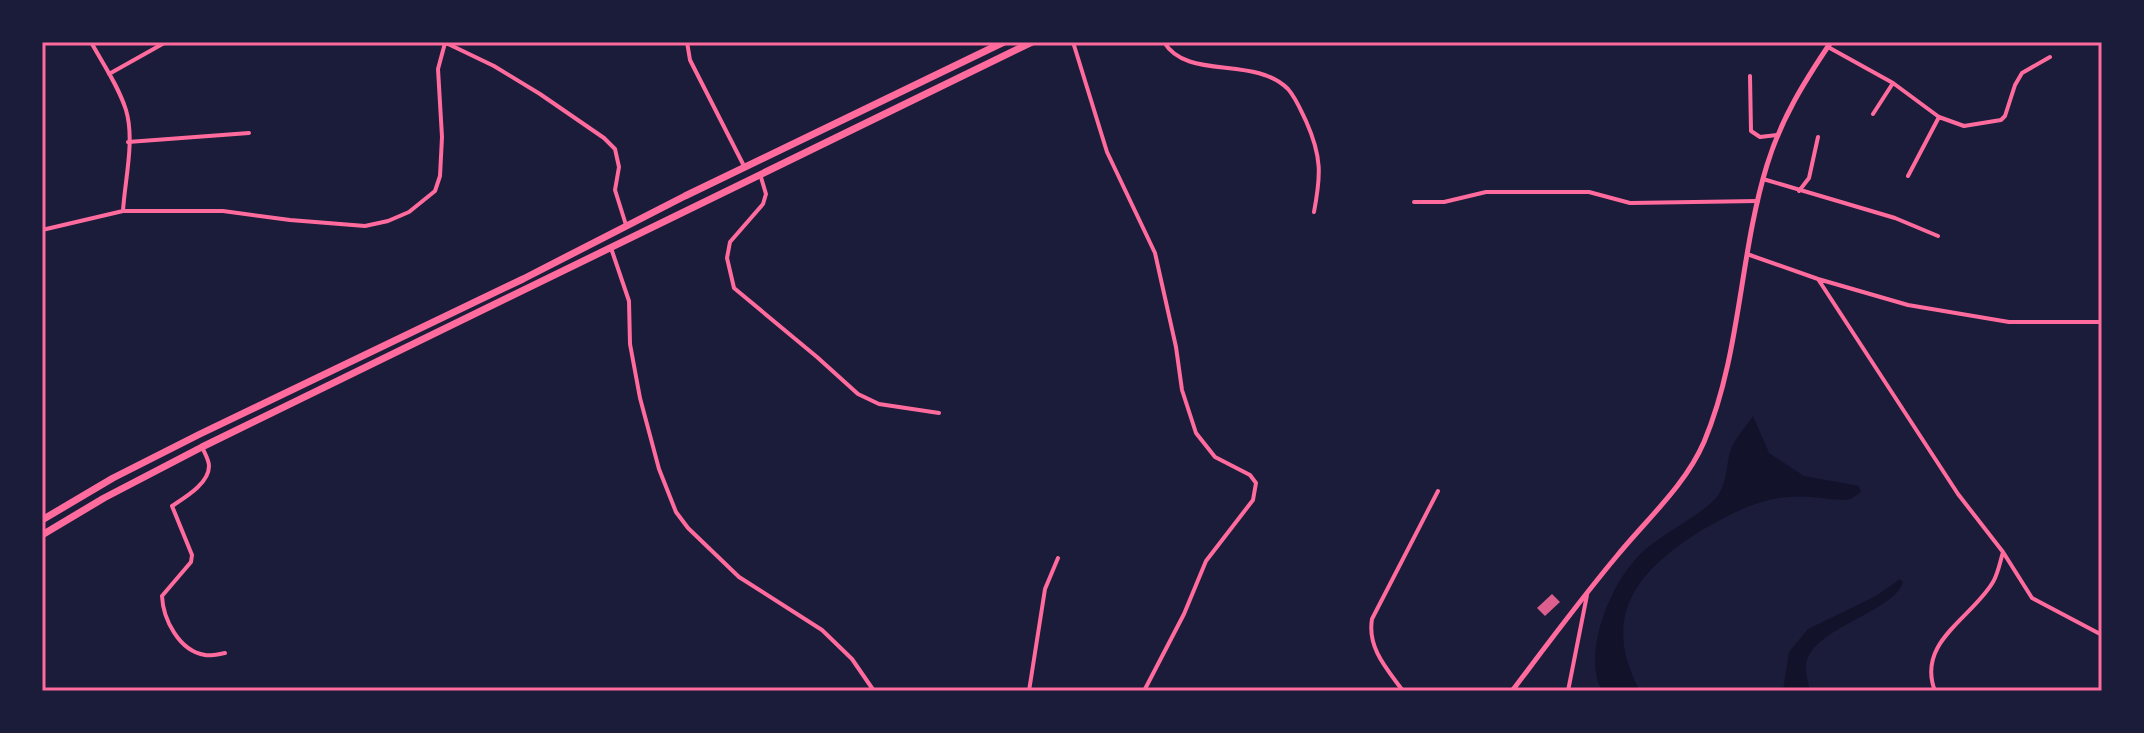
<svg xmlns="http://www.w3.org/2000/svg" width="2144" height="733" font-family="Barlow,sans-serif">
	<rect width="100%" height="100%" fill="#1b1b3a"/>
	<path fill="#12122b" d="M 1753,416 L 1769,453 L 1804,476 L 1859,486 L 1861,492 L 1851,499 L 1844,500 C 1826,499 1806,495 1788,497 C 1758,499 1728,515 1702,530 C 1638,570 1599,615 1640,691 L 1602,691 C 1580,652 1614,574 1647,548 C 1667,531 1698,517 1716,498 C 1727,485 1726,467 1730,452 C 1733,440 1746,427 1753,416 Z
		M 1900,579 L 1903,582 C 1895,612 1808,629 1806,666 C 1805,674 1809,683 1810,691 L 1783,691 L 1789,652 L 1808,629 L 1876,596 Z"/>
	<path fill="#dd5f8e" d="M 1552,594 L 1560,602 L 1545,616 L 1537,608 Z"/>
	<g fill="none" stroke-linecap="round" stroke-linejoin="round">
		<path stroke="#ff6b9d" stroke-width="4" d="M 91,42 C 103,64 118,85 126,110 C 135,140 125,179 123,211
			M 444,42 L 494,66 L 540,94 L 604,138 L 615,149 L 619,167 L 615,190 L 626,225
			M 687,42 L 690,60 L 744,166
			M 1073,42 L 1107,152 L 1155,253 L 1176,347 L 1182,390 L 1196,433 L 1215,457 L 1250,475 L 1256,483 L 1253,500 L 1206,561 L 1184,614 L 1144,691
			M 1164,42 C 1187,81 1254,55 1288,89 C 1296,98 1301,111 1306,121 C 1322,157 1321,175 1314,212
			M 1828,47 L 1893,83 L 1939,117 L 1964,126 L 2001,120 L 2005,116 L 2015,85 L 2022,73 L 2050,57
			M 109,74 L 166,42
			M 1750,76 L 1751,131 L 1760,137 L 1777,135
			M 1873,114 L 1893,83
			M 128,142 L 249,133
			M 760,174 L 766,194 L 763,204 L 730,242 L 727,258 L 734,288 L 817,357 L 858,394 L 879,404 L 939,413
			M 1908,176 L 1939,117
			M 1763,179 L 1895,218 L 1938,236
			M 1799,191 L 1809,178 L 1818,137
			M 1414,202 L 1444,202 L 1486,192 L 1589,192 L 1630,203 L 1758,201
			M 42,230 L 123,211 L 223,211 L 290,220 L 365,226 L 388,221 L 409,212 L 435,191 L 440,176 L 442,137 L 438,69 L 445,43
			M 611,248 L 629,301 L 630,344 L 640,398 L 659,469 L 676,512 L 688,528 L 739,577 L 822,630 L 852,659 L 874,691
			M 1747,254 L 1818,279 L 1908,305 L 2009,322 L 2102,322
			M 1818,279 L 1958,494 L 2003,552 L 2032,598 L 2102,635
			M 202,447 C 204,452 209,460 209,466 C 209,484 184,498 172,506 L 192,555 L 191,562 L 162,596 C 163,619 179,651 205,655 C 211,656 219,654 225,653
			M 1029,691 L 1045,589 L 1058,558
			M 1403,691 C 1387,669 1367,648 1372,619 L 1438,491
			M 1568,691 L 1587,595
			M 1935,691 C 1916,642 1972,618 1993,582 C 1998,574 2000,562 2003,552"/>
		<path stroke="#ff6b9d" stroke-width="5" d="M 1512,691 C 1546,646 1580,600 1616,557 C 1646,520 1685,486 1704,442 C 1741,354 1739,256 1767,165 C 1781,119 1804,82 1831,42"/>
		<path stroke="#ff6b9d" stroke-width="7" d="M 42,520 L 113,478 L 200,434 L 523,279 L 685,196 L 1004,42
			M 42,535 L 104,498 L 202,447 L 1032,42"/>
	</g>
	<rect width="2144" height="733" fill="none" stroke="#1b1b3a" stroke-width="88"/>
	<rect x="44" y="44" width="2056" height="645" fill="none" stroke="#ff6b9d" stroke-width="3"/>
</svg>
